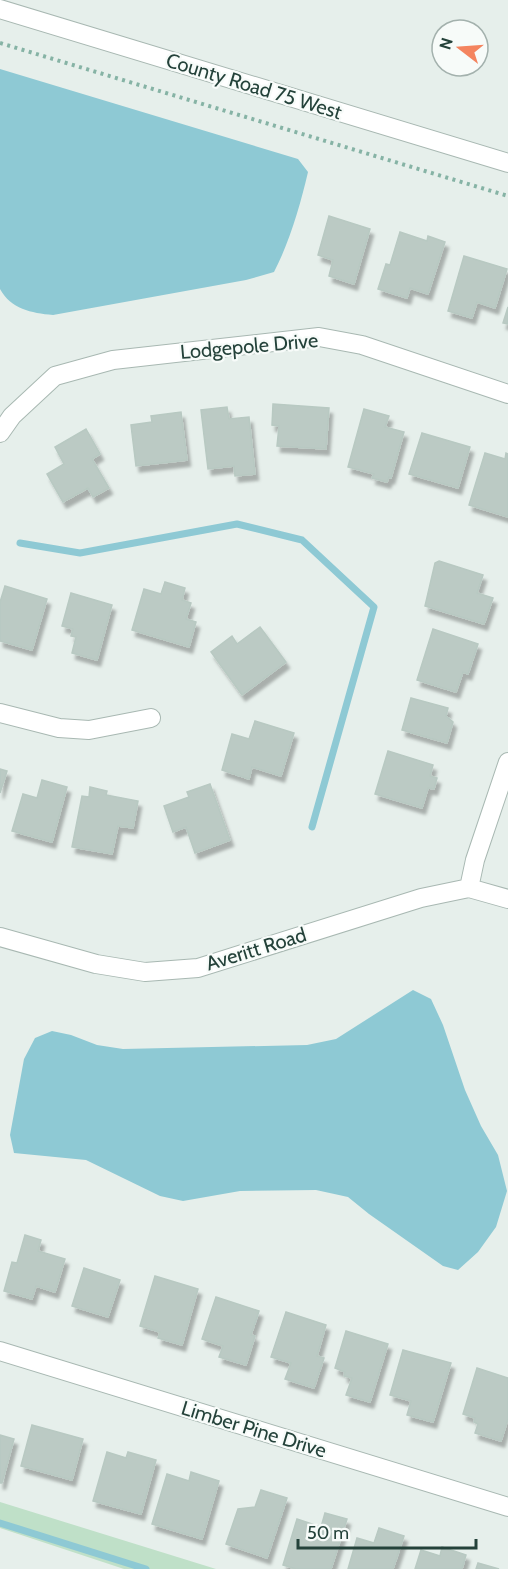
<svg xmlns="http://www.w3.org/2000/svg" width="508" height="1569" font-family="Cabin,sans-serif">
	<defs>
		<filter id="shadow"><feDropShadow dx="3.5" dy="6" stdDeviation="1.5" flood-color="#0004"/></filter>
	</defs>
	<rect width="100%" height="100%" fill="#e6efeb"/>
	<path fill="#bfe0c8" d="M 0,1502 L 216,1569 L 124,1569 L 0,1528 Z"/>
	<path fill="#8ec9d4" d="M 0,69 L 298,159 L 308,172 C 300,206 290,241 274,272 L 246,280 L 53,315 C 31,313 11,309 0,289 Z
		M 413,990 L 431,999 L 443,1025 L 465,1090 L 481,1126 L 498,1155 L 507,1191 L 496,1227 L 478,1252 L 458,1270 L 443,1266 L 369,1214 L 348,1197 L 316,1190 L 240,1191 L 183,1201 L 160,1196 L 86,1160 L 14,1153 L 10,1135 L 24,1059 L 35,1038 L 52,1031 L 71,1035 L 97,1045 L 123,1049 L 307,1045 L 336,1039 Z"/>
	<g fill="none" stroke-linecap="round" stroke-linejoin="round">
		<path stroke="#8ec9d4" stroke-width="7" d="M 20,543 L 80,553 L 237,524 L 302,540 L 374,607 L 312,827
			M 0,1523 L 146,1569"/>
	</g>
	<path fill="#bbcac4" stroke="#b8c9c2" stroke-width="1.5" filter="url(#shadow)" d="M 329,216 L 370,229 L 354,284 L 329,276 L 333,260 L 318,255 Z
		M 400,232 L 427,241 L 428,236 L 445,242 L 428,294 L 410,288 L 407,298 L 378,289 L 386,264 L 390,265 Z
		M 464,256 L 507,269 L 495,308 L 477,302 L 472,318 L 448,311 Z
		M 508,307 L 508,324 L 503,323 Z
		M 273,404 L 329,408 L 326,449 L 277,446 L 279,426 L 272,425 Z
		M 227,407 L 229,419 L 249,417 L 255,474 L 235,476 L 234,466 L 208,469 L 201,410 Z
		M 364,409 L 389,416 L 385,427 L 404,432 L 391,478 L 389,477 L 387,482 L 372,478 L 374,474 L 348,467 Z
		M 181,412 L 187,460 L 136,466 L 131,425 L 152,422 L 151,416 Z
		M 86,429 L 100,454 L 92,459 L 109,488 L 93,497 L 88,488 L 63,502 L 47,474 L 64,464 L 55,447 Z
		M 422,433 L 470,447 L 458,488 L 409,474 Z
		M 485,453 L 505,459 L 506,453 L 508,454 L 508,517 L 469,505 Z
		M 439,561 L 483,575 L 477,593 L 493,598 L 484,624 L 425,606 L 435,563 Z
		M 165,582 L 185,588 L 182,600 L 191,603 L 186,619 L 196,622 L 189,647 L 132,630 L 144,589 L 161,594 Z
		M 5,586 L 47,599 L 32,650 L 0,641 L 0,602 Z
		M 71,593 L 112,605 L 97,660 L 72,653 L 76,637 L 71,636 L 73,629 L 62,626 Z
		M 260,627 L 286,662 L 242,695 L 211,652 L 232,636 L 237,644 Z
		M 433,629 L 478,644 L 468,674 L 463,672 L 456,692 L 417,680 Z
		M 411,698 L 448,708 L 446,716 L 453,722 L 447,743 L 402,730 Z
		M 255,721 L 294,733 L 281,776 L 252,767 L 249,779 L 222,770 L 232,734 L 249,739 Z
		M 388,751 L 433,765 L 430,776 L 437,778 L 434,789 L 428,788 L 422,808 L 375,794 Z
		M 0,769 L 7,771 L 0,793 Z
		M 42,780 L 67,787 L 52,842 L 12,831 L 23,794 L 37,798 Z
		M 210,784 L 230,840 L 195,853 L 186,827 L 173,832 L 164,806 L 189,797 L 187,792 Z
		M 90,787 L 107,791 L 106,795 L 138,801 L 133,828 L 118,826 L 112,854 L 72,847 L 82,796 L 89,797 Z
		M 25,1235 L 41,1240 L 38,1251 L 65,1259 L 55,1292 L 36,1286 L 32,1299 L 4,1291 L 12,1262 L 17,1263 Z
		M 84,1268 L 120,1280 L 108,1317 L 72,1306 Z
		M 155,1276 L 198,1289 L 182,1345 L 158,1338 L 160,1332 L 140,1326 Z
		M 216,1297 L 259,1311 L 251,1335 L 255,1336 L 246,1365 L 219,1357 L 223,1346 L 202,1339 Z
		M 286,1312 L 326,1325 L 317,1356 L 324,1358 L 314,1388 L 285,1379 L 291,1363 L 271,1357 Z
		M 346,1331 L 388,1344 L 370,1402 L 346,1395 L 352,1378 L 344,1376 L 345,1372 L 335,1368 Z
		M 403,1350 L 451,1363 L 433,1422 L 407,1415 L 411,1401 L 390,1395 Z
		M 477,1368 L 508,1378 L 508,1419 L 501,1441 L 475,1433 L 478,1424 L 474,1422 L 475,1418 L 463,1414 Z
		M 32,1425 L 83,1439 L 72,1480 L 21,1466 Z
		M 0,1435 L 14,1439 L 2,1483 L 0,1483 Z
		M 107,1452 L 126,1458 L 128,1452 L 156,1460 L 141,1514 L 93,1501 Z
		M 191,1472 L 219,1481 L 202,1539 L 152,1524 L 167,1474 L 189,1481 Z
		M 261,1490 L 287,1498 L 267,1558 L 226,1544 L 238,1509 L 255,1507 Z
		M 325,1513 L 347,1519 L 331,1569 L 296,1569 L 283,1565 L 297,1519 L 321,1527 Z
		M 379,1528 L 404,1536 L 393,1569 L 348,1569 L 357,1538 L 374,1543 Z
		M 442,1547 L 466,1555 L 462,1569 L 415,1569 L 421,1550 L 440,1556 Z
		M 478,1563 L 499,1569 L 476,1569 Z"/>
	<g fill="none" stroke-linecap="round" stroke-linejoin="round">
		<defs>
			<path id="minor" d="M 0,9 L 508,163
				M 0,433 L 12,416 L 55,376 L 113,360 L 319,337 L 362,345 L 508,394
				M 0,713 L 59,728 L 89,730 L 151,718
				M 469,888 L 475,860 L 508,762
				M 0,937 L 96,964 L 145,972 L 198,968 L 421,898 L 469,888 L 508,899
				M 0,1351 L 508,1507"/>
		</defs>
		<use href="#minor" stroke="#a8b8b2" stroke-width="20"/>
		<path stroke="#86b3a5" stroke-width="4" stroke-dasharray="3 4.5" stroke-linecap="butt" d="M 0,43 L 508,196"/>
		<use href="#minor" stroke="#fff" stroke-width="18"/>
	</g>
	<g text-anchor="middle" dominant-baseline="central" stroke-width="4.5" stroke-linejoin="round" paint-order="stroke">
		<g font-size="20" fill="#24423a" stroke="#f7fbf9">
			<text transform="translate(254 86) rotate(17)">County Road 75 West</text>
			<text transform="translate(249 346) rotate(-5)">Lodgepole Drive</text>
			<text transform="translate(256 949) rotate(-17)">Averitt Road</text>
			<text transform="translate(254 1429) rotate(17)">Limber Pine Drive</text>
		</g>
	</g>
	<g transform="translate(460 48) rotate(287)"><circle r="28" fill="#f7fbf9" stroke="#a3b1ad" stroke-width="1.5"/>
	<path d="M0-4.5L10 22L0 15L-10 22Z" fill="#f4845f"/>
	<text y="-9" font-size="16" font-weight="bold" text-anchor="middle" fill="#24423a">N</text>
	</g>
	<path d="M298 1539v9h178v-9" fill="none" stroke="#24423a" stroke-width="3"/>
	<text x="307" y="1539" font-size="18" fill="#24423a" stroke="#f7fbf9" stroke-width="4.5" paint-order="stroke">50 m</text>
</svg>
